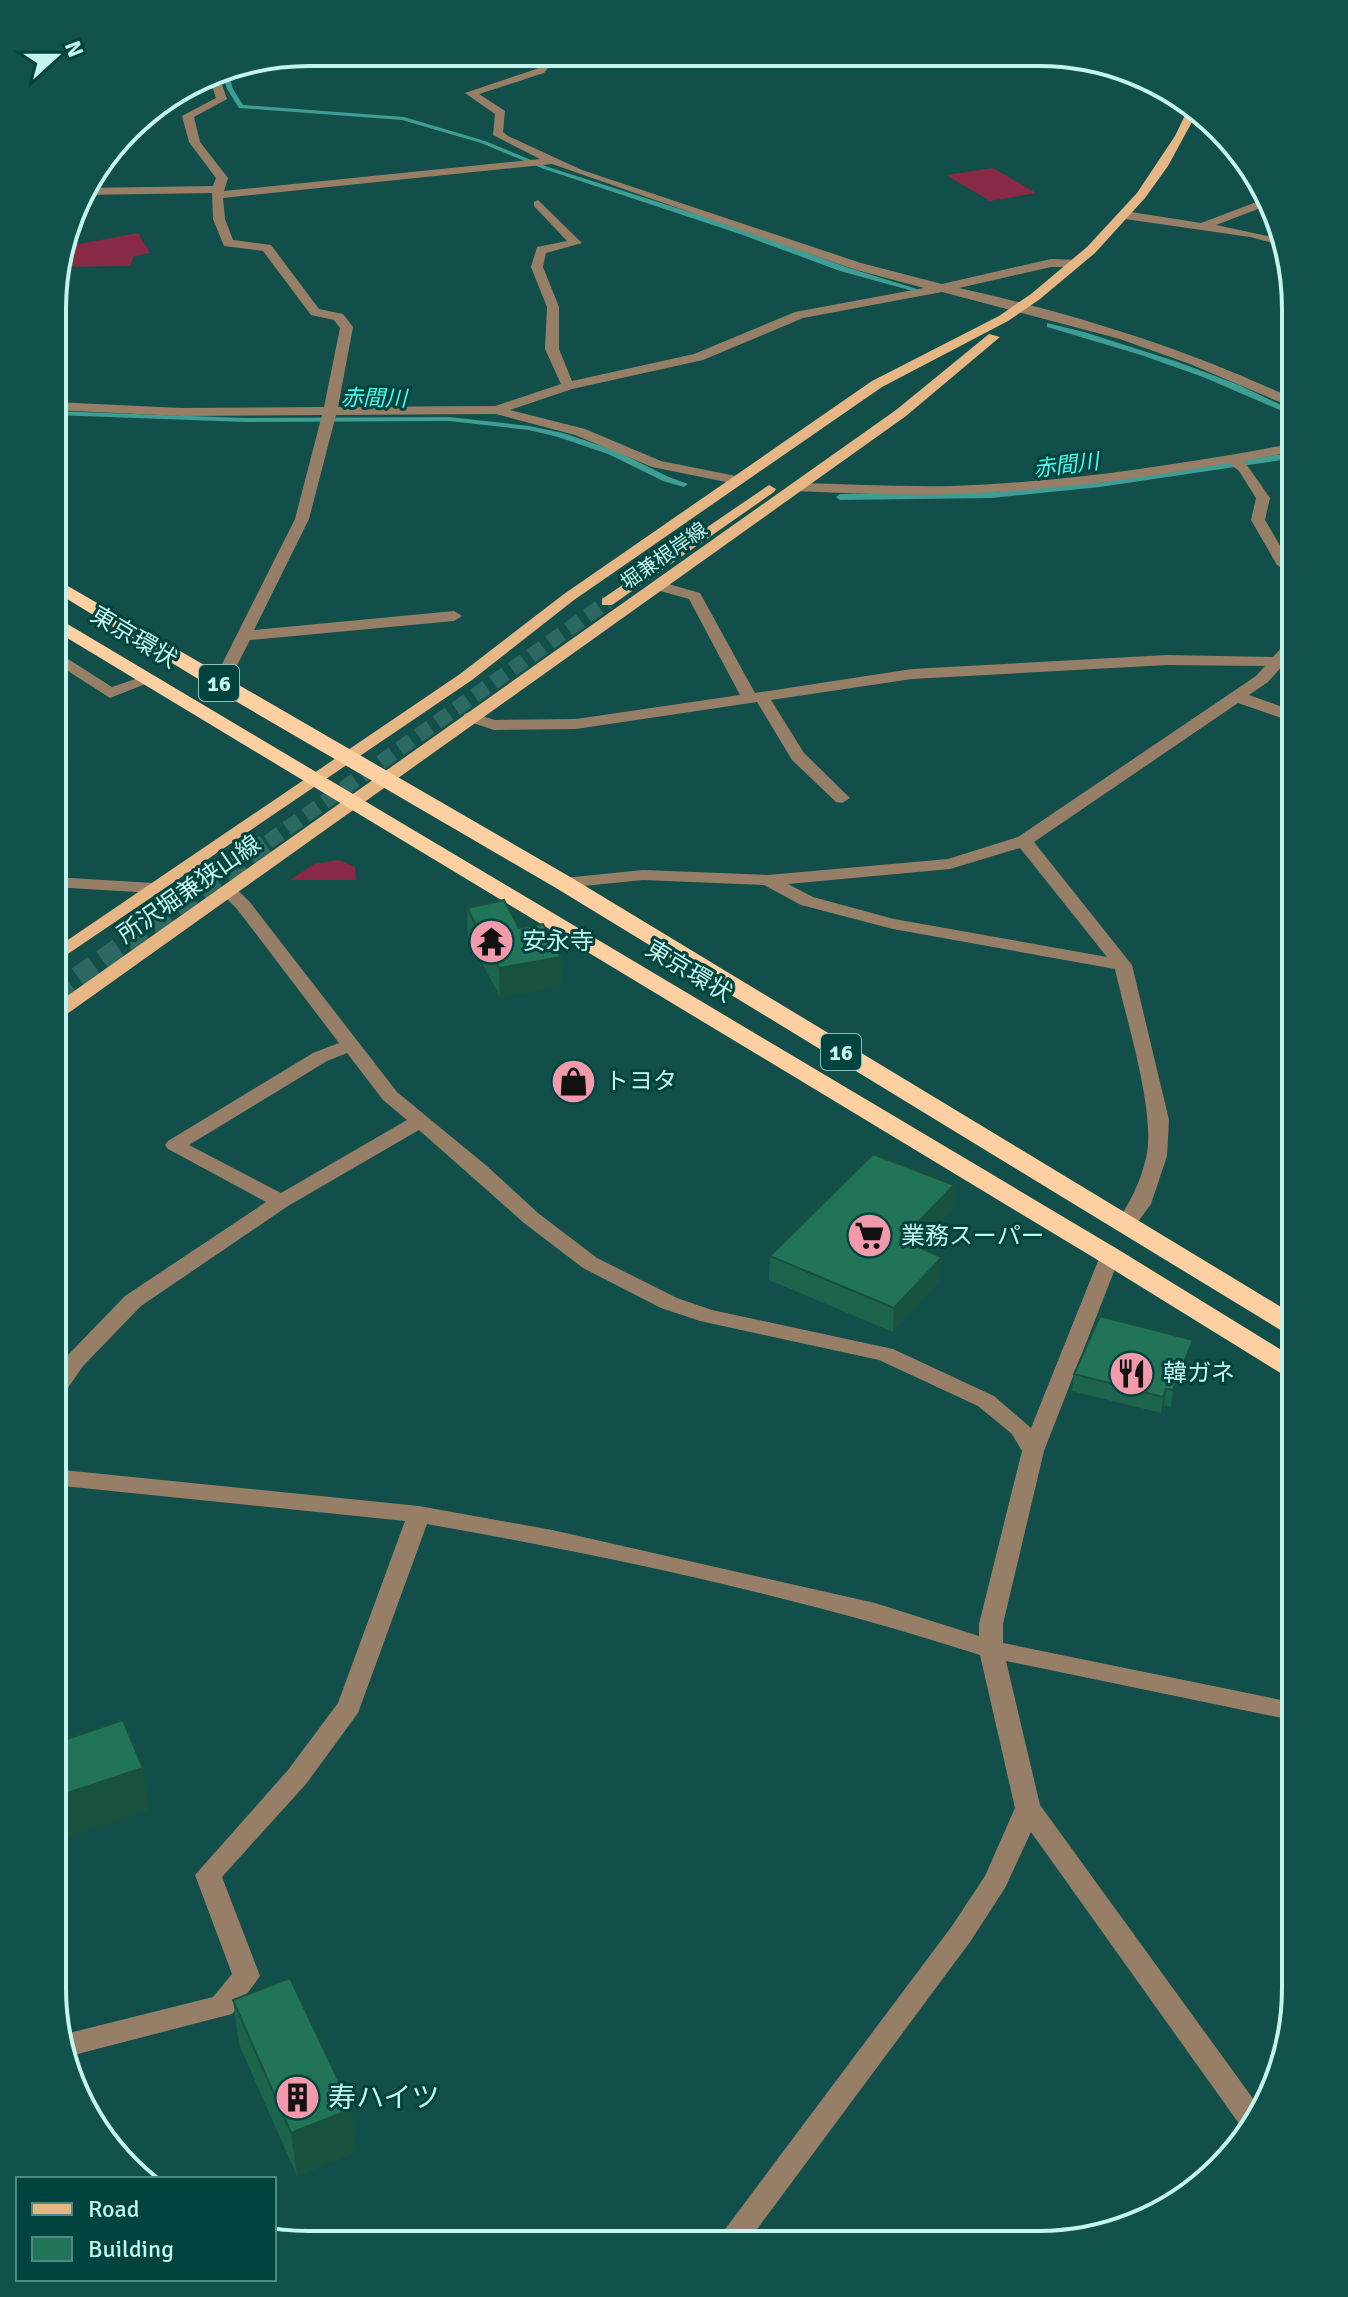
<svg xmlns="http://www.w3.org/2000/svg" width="1348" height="2297" font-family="Signika,'Noto Sans JP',sans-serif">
	<rect width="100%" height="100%" fill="#124f4a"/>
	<path fill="#882945" d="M 993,168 L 1036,193 L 990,201 L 946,175 Z
		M 138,233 L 150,253 L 134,256 L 130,266 L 57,267 L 63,247 Z
		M 338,860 L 355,867 L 356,880 L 290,880 L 314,864 Z"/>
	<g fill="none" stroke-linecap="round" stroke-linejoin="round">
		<path fill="#3e9d94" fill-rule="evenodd" d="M 221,69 L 227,69 L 233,89 L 243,105 L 404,117 L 485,141 L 548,167 L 746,230 L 846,267 L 917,289 L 913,291 L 840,271 L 740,234 L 544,169 L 481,143 L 402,120 L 239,108 L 227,89 Z
			M 1047,323 L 1084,332 L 1178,362 L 1239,385 L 1296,412 L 1296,417 L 1203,377 L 1141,355 L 1047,327 Z
			M 54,411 L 245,418 L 449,417 L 529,426 L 563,433 L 614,450 L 669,477 L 688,484 L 684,487 L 663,481 L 608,454 L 558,437 L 529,430 L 449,421 L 245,422 L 54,415 Z
			M 1296,452 L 1296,458 L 1100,487 L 992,498 L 840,500 L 836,497 L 840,494 L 992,492 L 1100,481 Z"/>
		<path stroke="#2d6862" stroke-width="15" stroke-dasharray="15 8" stroke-linecap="butt" d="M 268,842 L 607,602"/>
		<path stroke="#2d6862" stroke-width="20" stroke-dasharray="20 10" stroke-linecap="butt" d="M 53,994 L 271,840"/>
		<path fill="#977f67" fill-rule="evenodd" d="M 539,53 L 549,53 L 551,64 L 544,73 L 479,94 L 505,111 L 503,132 L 508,136 L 582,170 L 861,263 L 942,284 L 1051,259 L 1079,260 L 1081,263 L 1075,267 L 1051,267 L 959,288 C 1075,314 1188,349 1296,400 L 1296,409 L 1190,364 L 1120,339 L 942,292 L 803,318 L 703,360 L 572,389 L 510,410 L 585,429 L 661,461 L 741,477 L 741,483 L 736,484 L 652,467 L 575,435 L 496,414 L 336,415 L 309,519 L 254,630 L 454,611 L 462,616 L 454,621 L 250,640 L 226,687 L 214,687 L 212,684 L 295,519 L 322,415 L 181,416 L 54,410 L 54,402 L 181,408 L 324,407 L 340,328 L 334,320 L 311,315 L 263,251 L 224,246 L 213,219 L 212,193 L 79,195 L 84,188 L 213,186 L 216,178 L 189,142 L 182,116 L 216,98 L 208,74 L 217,70 L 227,99 L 194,117 L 200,142 L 228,178 L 224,191 L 540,159 L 493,135 L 495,114 L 465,93 L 536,69 L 541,64 ZM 552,164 L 853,269 L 924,288 L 795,312 L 694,354 L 572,381 L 559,349 L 559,307 L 543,267 L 546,253 L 582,243 L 538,200 L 534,202 L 534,206 L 567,241 L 537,247 L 531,267 L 547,307 L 545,349 L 561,384 L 495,406 L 338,407 L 353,327 L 343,314 L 319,309 L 271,245 L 233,240 L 225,219 L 223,198 Z
			M 1267,198 L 1271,204 L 1216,225 L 1282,239 L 1284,246 L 1250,237 L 1125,219 L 1119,215 L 1125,211 L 1201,223 Z
			M 1296,443 L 1296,451 L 1244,461 L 1270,498 L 1265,520 L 1288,559 L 1296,566 L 1296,577 L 1277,565 L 1251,520 L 1256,498 L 1239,471 L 1229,463 C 1139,479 1047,491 955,494 C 902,496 848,493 795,491 L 788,487 L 795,483 C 848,484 900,487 953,486 C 1068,482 1183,464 1296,443 Z
			M 658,581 L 700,593 L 755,693 L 912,669 L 1167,655 L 1273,657 L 1290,638 L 1296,636 L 1296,651 L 1268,682 L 1249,695 L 1296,712 L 1296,723 L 1238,703 L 1034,842 L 1132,965 L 1169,1120 L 1167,1156 L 1151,1204 L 1132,1230 L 1125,1231 L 1115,1225 C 1129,1204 1140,1184 1146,1158 C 1157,1114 1125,1016 1115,969 L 893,929 L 801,905 L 764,885 L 643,880 L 564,888 L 555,883 L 564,878 L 643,870 L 768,875 L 948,859 L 1018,837 L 1256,676 L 1265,666 L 1167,665 L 912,679 L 771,700 L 804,753 L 850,798 L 842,803 L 836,802 L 792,760 L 757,702 L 576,729 L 494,730 L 464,720 L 464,714 L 470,712 L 495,720 L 576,719 L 740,695 L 689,599 L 653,589 L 653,583 ZM 1020,848 L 1107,957 L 894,919 L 813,897 L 788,884 L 950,869 Z
			M 54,650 L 112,687 L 150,674 L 158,679 L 110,698 L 54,662 Z
			M 53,877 L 154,883 L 163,888 L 154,893 L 53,887 Z
			M 227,885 L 233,886 L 249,901 L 397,1092 L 488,1167 L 538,1213 L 597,1258 L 677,1298 L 712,1310 L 893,1349 L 994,1396 L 1031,1428 L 1100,1256 L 1103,1251 L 1117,1251 L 1120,1256 L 1044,1451 L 1003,1624 L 1003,1643 L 1296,1703 L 1296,1721 L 1006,1661 L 1040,1805 L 1262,2111 L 1249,2133 L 1245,2132 L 1031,1832 L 1005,1888 L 970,1942 L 746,2244 L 714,2244 L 952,1926 L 985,1876 L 1015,1808 L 980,1655 C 800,1597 613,1557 427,1524 L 358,1713 L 306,1784 L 222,1877 L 260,1976 L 232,2014 L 66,2057 L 61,2035 L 213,1997 L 232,1974 L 195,1875 L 288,1770 L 338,1703 L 405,1521 L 53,1485 L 53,1469 L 419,1506 L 552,1530 L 875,1603 L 979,1636 L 979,1624 L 1022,1451 L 1012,1434 L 978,1406 L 879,1360 L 700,1321 L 661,1308 L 583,1268 L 524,1223 L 419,1130 L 288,1206 L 141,1306 L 83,1366 L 61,1398 L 53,1400 L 53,1377 L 67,1356 L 125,1296 L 266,1202 L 168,1149 L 165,1145 L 168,1141 L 313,1053 L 339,1043 L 237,909 L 218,890 ZM 347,1053 L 383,1100 L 407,1120 L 281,1193 L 189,1145 L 327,1061 Z"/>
		<path fill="#e7b685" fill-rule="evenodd" d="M 1191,103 L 1199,109 L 1168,166 L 1145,198 L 1095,253 L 1040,299 L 1008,321 L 882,387 L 574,600 L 472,680 L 53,964 L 53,950 L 460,674 L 564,594 L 872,381 L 999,316 L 1031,294 L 1087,247 L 1137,193 L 1175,136 Z
			M 989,334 L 1000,337 L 906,416 L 60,1019 L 53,1021 L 53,1006 L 896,410 Z
			M 769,485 L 776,489 L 774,492 L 612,605 L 602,605 L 602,599 Z"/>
		<path fill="#fecfa0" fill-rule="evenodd" d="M 54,578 L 572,878 L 1296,1316 L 1296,1336 L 1287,1334 L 556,888 L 213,688 L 54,591 Z
			M 54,616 L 1119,1250 L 1296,1359 L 1296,1380 L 1287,1377 L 1101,1262 L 54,630 Z"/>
	</g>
	<path fill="#1d644c" d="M 467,908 L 519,928 L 561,957 L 562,986 L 500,997 L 468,936 Z
		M 953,1209 L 917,1246 L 940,1280 L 893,1332 L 769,1280 L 770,1256 Z
		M 1191,1356 L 1171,1407 L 1164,1405 L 1161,1413 L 1072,1391 L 1074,1374 Z
		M 233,2000 L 356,2152 L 297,2176 L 239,2044 Z"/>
	<path fill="#18513e" d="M 561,957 L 562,986 L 500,997 L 499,968 Z
		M 954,1185 L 953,1209 L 900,1264 L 901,1240 Z
		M 942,1257 L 940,1280 L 893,1332 L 894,1308 Z
		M 1193,1340 L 1191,1356 L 1171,1407 L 1173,1390 Z
		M 1166,1389 L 1164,1405 L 1161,1413 L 1163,1397 Z
		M 143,1768 L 150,1811 L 52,1844 L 52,1798 Z
		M 352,2109 L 356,2152 L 297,2176 L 291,2133 Z"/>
	<path fill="#227458" stroke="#18513e" stroke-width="2" d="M 504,900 L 519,928 L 543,924 L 561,957 L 499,968 L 467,908 Z
		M 873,1154 L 954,1185 L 901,1240 L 942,1257 L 894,1308 L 770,1256 Z
		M 1100,1316 L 1193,1340 L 1173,1390 L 1166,1389 L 1163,1397 L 1074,1374 Z
		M 123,1720 L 143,1768 L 52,1798 L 52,1744 Z
		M 290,1978 L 352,2109 L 291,2133 L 233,2000 Z"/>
	<defs>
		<symbol id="temple-disc" viewBox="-11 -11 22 22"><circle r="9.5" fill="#f29aac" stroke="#01443f"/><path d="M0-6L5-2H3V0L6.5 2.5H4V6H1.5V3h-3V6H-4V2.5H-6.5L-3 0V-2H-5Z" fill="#111"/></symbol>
		<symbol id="shop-disc" viewBox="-11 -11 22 22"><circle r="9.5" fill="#f29aac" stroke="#01443f"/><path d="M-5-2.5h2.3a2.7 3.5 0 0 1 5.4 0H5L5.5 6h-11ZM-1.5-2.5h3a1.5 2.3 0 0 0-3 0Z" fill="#111"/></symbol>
		<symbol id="supermarket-disc" viewBox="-11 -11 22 22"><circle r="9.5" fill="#f29aac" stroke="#01443f"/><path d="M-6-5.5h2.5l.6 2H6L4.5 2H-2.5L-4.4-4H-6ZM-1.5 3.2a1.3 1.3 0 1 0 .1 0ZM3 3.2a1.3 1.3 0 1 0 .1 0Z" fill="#111"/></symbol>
		<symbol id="restaurant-disc" viewBox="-11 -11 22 22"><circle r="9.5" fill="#f29aac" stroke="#01443f"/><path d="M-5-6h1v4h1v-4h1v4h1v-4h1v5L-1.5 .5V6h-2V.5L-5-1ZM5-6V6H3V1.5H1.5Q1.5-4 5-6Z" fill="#111"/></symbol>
		<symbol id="building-disc" viewBox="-11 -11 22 22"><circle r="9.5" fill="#f29aac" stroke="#01443f"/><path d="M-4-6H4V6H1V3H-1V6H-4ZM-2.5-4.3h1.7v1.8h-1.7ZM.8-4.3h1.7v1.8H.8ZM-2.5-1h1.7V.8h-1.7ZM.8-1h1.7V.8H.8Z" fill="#111"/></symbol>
	</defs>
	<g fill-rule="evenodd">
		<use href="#temple-disc" x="466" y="916" width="51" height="51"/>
		<use href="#shop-disc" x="548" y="1056" width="51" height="51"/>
		<use href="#supermarket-disc" x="844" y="1210" width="51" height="51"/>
		<use href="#restaurant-disc" x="1106" y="1348" width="51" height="51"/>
		<use href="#building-disc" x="272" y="2072" width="51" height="51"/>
	</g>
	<g text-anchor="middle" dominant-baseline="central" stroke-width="6" stroke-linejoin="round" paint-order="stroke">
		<g font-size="20" fill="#c3f4ed" stroke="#01443f">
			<text transform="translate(664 556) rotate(-35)">堀兼根岸線</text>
		</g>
		<g font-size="22" font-style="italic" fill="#46fced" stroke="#01443f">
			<text transform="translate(374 398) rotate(1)">赤間川</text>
			<text transform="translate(1066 465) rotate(-7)">赤間川</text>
		</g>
		<g fill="#01443f" stroke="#89bfb9" stroke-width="2">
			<rect x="199" y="665" width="40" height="36" rx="6"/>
			<rect x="821" y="1034" width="40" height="36" rx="6"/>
		</g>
		<g font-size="22" font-weight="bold" fill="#c3f4ed">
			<text x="219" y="683">16</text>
			<text x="841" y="1052">16</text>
		</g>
		<g font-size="24" fill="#c3f4ed" stroke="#01443f">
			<text transform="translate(134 637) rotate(31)">東京環状</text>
			<text transform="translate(189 889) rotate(-35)">所沢堀兼狭山線</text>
			<text transform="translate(689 971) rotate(31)">東京環状</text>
		</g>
		<g font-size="24" fill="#c3f4ed" stroke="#01443f" text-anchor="start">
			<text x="522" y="941">安永寺</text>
			<text x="605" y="1081">トヨタ</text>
			<text x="901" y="1236">業務スーパー</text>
			<text x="1163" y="1373">韓ガネ</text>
		</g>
		<g font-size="28" fill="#c3f4ed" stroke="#01443f" text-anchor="start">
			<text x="328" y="2098">寿ハイツ</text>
		</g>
	</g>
	<path d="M0 0H1348V2297H0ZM309 66H1039A243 243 0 0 1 1282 309V1988A243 243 0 0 1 1039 2231H309A243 243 0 0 1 66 1988V309A243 243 0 0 1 309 66Z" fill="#11524d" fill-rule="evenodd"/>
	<path fill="none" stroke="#c3f4ed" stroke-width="4" d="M309 66H1039A243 243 0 0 1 1282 309V1988A243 243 0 0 1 1039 2231H309A243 243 0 0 1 66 1988V309A243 243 0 0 1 309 66Z"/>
	<rect x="16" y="2177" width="260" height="104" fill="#01443f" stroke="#4f8a85" stroke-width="2"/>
	<rect x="32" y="2203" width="40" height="12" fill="#e7b685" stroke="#4f8a85" stroke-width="2"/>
	<text x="88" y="2217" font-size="24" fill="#c3f4ed">Road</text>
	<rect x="32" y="2237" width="40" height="24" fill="#227458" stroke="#4f8a85" stroke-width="2"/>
	<text x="88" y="2257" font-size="24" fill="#c3f4ed">Building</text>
	<g transform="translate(56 56) rotate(69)" stroke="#01443f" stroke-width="6" paint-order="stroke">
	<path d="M0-6L14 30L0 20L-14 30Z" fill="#c3f4ed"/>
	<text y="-12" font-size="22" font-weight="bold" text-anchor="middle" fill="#c3f4ed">N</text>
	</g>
</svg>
